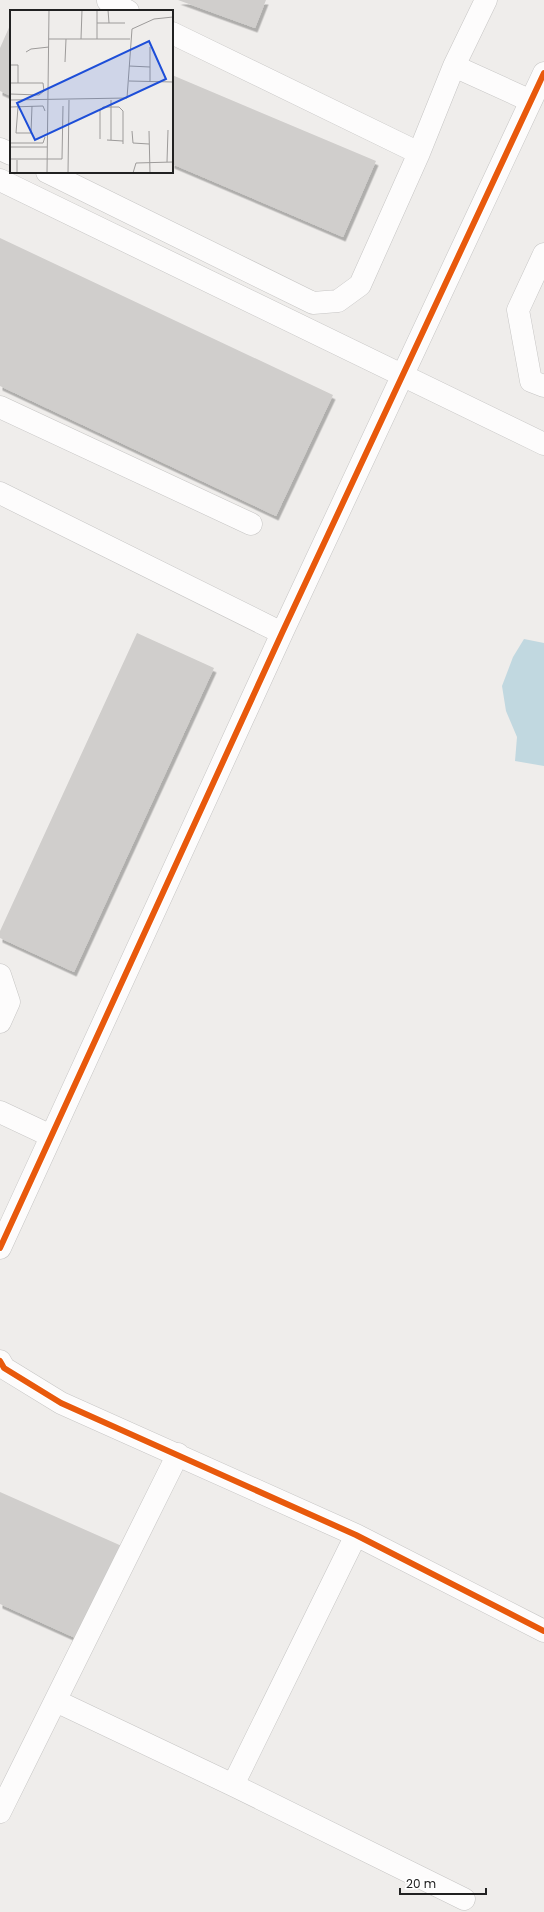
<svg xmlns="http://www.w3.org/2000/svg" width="544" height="1912" font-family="Poppins,sans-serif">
	<defs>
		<filter id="shadow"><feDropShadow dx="2.5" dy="4.5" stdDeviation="0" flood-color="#0004"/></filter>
	</defs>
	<rect width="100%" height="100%" fill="#efedeb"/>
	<path fill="#c1d8e0" d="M 524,639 L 544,643 L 544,766 L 515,761 L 517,737 L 506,711 L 502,686 L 513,657 Z"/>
	<path fill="#d0cecc" filter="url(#shadow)" d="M 178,0 L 266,0 L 255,28 Z
		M 11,23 L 11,96 L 0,91 L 0,48 Z
		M 172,75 L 376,161 L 343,237 L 172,164 Z
		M 0,238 L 333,395 L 276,516 L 0,386 Z
		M 137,633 L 214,668 L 74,972 L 0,938 L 0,931 Z
		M 0,1492 L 124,1547 L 82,1641 L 0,1604 Z"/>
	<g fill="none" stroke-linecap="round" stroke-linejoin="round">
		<defs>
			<path id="minor" d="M 109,0 L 108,1 L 128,11
				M 172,33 L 419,153
				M 454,66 L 531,101
				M 0,149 L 11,154
				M 47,172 L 313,303 L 338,301 L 360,285 L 419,153 L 454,66 L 486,0
				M 0,180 L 544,444
				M 544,254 L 518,310 L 531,381 L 544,386
				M 0,407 L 251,524
				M 0,493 L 282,633
				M 0,975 L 9,1002 L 0,1022
				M 0,1112 L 51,1136
				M 0,1248 L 282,633 L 544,73
				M 0,1361 L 4,1368 L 61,1403 L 356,1535 L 544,1631
				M 56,1701 L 233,1785 L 464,1899
				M 233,1785 L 356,1535
				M 0,1812 L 178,1454"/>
		</defs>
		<use href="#minor" stroke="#c6c5c4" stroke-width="23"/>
		<use href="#minor" stroke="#fdfcfc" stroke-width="22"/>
		<defs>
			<path id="cycleway" d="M 0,1248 L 282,633 L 544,73
				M 0,1361 L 4,1368 L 61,1403 L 356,1535 L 544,1631"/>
		</defs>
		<use href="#cycleway" stroke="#fff" stroke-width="8"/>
		<use href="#cycleway" stroke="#e8590c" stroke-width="6"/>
	</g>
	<g transform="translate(10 10)">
		<rect width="163" height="163" fill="#efedeb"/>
		<path fill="none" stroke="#9d9b9a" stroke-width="1" d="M 87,0 L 87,29M 98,0 L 99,13M 87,13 L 115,13M 39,29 L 120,29M 71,29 L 72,0M 16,42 L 21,39 L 39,37M 55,52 L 56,29M 0,55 L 8,55 L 8,73M 119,56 L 140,57M 119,71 L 163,72M 140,72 L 140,37M 0,73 L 33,73 L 34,81 L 29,85 L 0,84M 0,90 L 117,88 L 122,19 L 144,9 L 163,7M 101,90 L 101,130M 0,97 L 33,96 L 35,101M 8,97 L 6,123 L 21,123 L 22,96M 122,121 L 123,133 L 139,134M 139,121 L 140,163M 90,129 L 90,100 L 93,97 L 109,97 L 113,101 L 113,134M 97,130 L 113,131M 0,133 L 33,133 L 35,127M 0,137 L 37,137M 0,149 L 52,149 L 53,96M 157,152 L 158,120M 7,163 L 7,150M 37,163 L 39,0M 58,163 L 59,90M 123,163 L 126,153 L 163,152"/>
		<path fill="#1d4ed8" fill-opacity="0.15" stroke="#1d4ed8" stroke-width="2" d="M 139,31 L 156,69 L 25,130 L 7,93 Z"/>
		<rect width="163" height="163" fill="none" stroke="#212121" stroke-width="2"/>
	</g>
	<path d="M400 1888v6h86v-6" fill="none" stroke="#212121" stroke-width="2"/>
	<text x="406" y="1888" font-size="12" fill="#212121" stroke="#ffffff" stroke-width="3" paint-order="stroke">20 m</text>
</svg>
